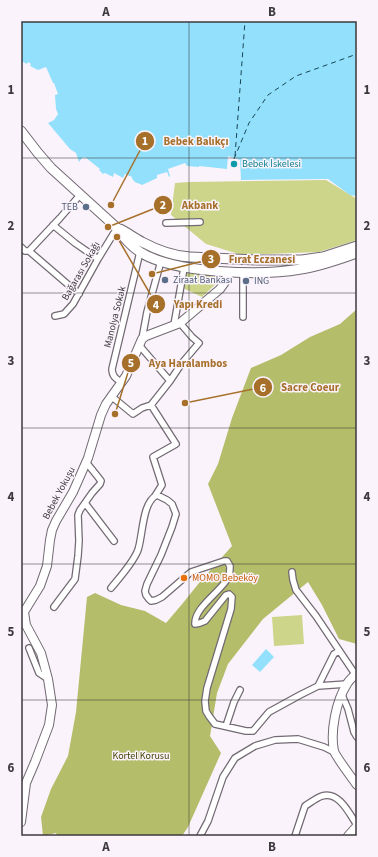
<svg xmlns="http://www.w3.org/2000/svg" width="378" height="857" font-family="'Source Sans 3',sans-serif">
	<rect width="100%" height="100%" fill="#fbf3fc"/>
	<path fill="#ccd589" d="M 326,180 L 357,199 L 357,240 L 319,252 L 242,255 L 206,244 L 171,215 L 175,183 L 189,182 Z
		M 185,273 L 219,276 L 222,278 L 202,297 L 183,288 Z
		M 302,615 L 304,644 L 274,646 L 272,617 Z"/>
	<path fill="#b4bd6a" d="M 357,309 L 357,644 L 339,639 L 322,605 L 308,582 L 263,619 L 228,664 L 217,693 L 210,736 L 221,753 L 188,827 L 182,836 L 57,836 L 56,833 L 43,836 L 41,817 L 51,789 L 68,756 L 76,712 L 87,597 L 95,593 L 121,605 L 145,611 L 166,623 L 183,603 L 199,583 L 232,546 L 208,484 L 218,464 L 232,418 L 251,368 L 281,355 L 310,337 L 340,324 Z"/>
	<path fill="#92e0fb" d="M 21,21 L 357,21 L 357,196 L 350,195 L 328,179 L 241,180 L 240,160 L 228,156 L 227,169 L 199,166 L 199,167 L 187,166 L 185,163 L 168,169 L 170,176 L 169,177 L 167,172 L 157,175 L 157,178 L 142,185 C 138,183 132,182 132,177 L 125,174 L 123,178 L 114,173 L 113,177 L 105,173 L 103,174 L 99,170 L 100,169 L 85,157 L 84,158 L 83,157 L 79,162 L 76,153 L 70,149 L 48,123 L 54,120 L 58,114 L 56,109 L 55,95 L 58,94 L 54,83 L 53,83 L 46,67 L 38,70 L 30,66 L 31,64 L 28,62 L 27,64 L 21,61 Z
		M 266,649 L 274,657 L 260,672 L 252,665 Z"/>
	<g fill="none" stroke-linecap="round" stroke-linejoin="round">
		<path stroke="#184655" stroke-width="1" stroke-dasharray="5 4" stroke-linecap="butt" d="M 235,156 L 245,21
			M 234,159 L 249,123 L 268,95 L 296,76 L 357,54"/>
		<defs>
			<path id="street" d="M 166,223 L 200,222
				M 53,225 L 75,243 L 98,259
				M 21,247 L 25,251 L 29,251 L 79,294
				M 29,251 L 60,218 L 80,195
				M 55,316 L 64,314 L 73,304 L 98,259 L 117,228
				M 243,317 L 243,272
				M 174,325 L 184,268
				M 142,339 L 147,312 L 161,261
				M 139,345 L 170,381
				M 121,382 C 116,379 112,376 112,369 L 140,252
				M 111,396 L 133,414 L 142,408 L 151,405 L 170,381 L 182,363 L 199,343 L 192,337 L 180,323
				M 151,405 L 176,444 L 153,457 L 162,485 L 155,496
				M 85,503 L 114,541
				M 292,572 L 293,580 L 296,590 L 316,616 L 355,674
				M 111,588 C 120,577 133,563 138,550 C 143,535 142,502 157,495 L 167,500 L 172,504 L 176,514 L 172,527 L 161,555 L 147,584 L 145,591 L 146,595 L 149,599 L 151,601 L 156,600 L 162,597 L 191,572 L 224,561 L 227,561 L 230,566 C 230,570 230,574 228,578 C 220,592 194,608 195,624 L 200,623 L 205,621 L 226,595 L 229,594 L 232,597 L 231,609 L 207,688 L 205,701 L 206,711 L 209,716 L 215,724 L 246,731 L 253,731 L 269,712 L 300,695 L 318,686 L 347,684
				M 54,607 L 75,579 L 78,556 L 79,541 L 78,515 L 80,510 L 92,493 L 100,484 L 101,481 L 98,477 L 86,462
				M 29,648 L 39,673 L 48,679
				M 318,686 L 334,654 L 339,651
				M 342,695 L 348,709 L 354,732 L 357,737
				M 226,726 L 234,702 L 240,690
				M 200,836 L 208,821 L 223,777 L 235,758 L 255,746 L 275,740 L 298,739 L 324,747 L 334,752
				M 295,836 L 305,806 C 310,803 316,798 322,796 C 339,791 349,813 357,825"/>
			<path id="secondary" d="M 357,673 C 354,676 349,680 347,684 C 336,701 330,732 334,751 C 336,757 352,778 357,785
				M 21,822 L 26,783 L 35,762 L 49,725 L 52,705 L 48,679 L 41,653 L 26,625 L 24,612 L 40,586 L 47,566 L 50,540 L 52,530 L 56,521 L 73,492 L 88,458 L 101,415 L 106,404 L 126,376 L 142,339 L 146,336 L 180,323 L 220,289 L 225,282 L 229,272
				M 348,836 L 357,826"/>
			<path id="primary" d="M 21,131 L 38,153 L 51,168 L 117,228 C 123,237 131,246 140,252 C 175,274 261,276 301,269 C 321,266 339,259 357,253
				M 120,229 C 128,233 134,238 142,242 C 157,250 173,256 190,257 L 257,260 L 302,260 L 323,257 L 357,246"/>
		</defs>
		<use href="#street" stroke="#726a72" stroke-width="8"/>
		<use href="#secondary" stroke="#726a72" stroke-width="10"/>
		<use href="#primary" stroke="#726a72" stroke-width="11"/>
		<use href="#street" stroke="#fff" stroke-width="5.5"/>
		<use href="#secondary" stroke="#fff" stroke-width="8"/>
		<use href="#primary" stroke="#fff" stroke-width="9"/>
	</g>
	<path fill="none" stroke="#3d3a3d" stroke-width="1" stroke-opacity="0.55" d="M 189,21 L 189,836M 21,158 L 357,158M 21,293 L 357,293M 21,428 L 357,428M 21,564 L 357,564M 21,700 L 357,700"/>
	<circle fill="#0f9aa8" stroke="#fbf3fc" stroke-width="1.5" cx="234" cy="164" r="4"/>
	<g fill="#5c6f8a" stroke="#fbf3fc" stroke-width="1.5">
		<circle cx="86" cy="207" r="4"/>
		<circle cx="165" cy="280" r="4"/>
		<circle cx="246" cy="281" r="4"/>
	</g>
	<circle fill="#e8710a" stroke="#fbf3fc" stroke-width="1.5" cx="184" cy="578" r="4"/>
	<g text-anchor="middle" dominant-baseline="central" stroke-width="3" stroke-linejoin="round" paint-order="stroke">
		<g font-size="10" fill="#0d838f" stroke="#fbf3fc" text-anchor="start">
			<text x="242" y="164">Bebek İskelesi</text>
		</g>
		<g font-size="10" fill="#4e5e75" stroke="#fbf3fc" text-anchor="start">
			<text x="78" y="207" text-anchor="end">TEB</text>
			<text x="173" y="280">Ziraat Bankası</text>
			<text x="254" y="281">ING</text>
		</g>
		<g font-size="10" fill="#3d3a3d" stroke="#fbf3fc">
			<text transform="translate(81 271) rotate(-60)">Bağarası Sokağı</text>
			<text transform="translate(115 317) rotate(-76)">Manolya Sokak</text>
			<text transform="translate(59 493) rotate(-62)">Bebek Yokuşu</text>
		</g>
		<g font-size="10" fill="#c56008" stroke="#fbf3fc" text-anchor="start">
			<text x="192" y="578">MOMO Bebeköy</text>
		</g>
		<g font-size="10" fill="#3e4200" stroke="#fbf3fc">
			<text x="141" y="756">Kortel Korusu</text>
		</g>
	</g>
	<path fill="none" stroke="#a6702b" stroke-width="1.5" d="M111 205L145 141M108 227L163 205M152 274L211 259M117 237L156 304M115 414L131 363M185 403L263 387"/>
	<g fill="#a6702b" stroke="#fbf3fc" stroke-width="1.5">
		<circle cx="111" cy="205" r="4"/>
		<circle cx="108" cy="227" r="4"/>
		<circle cx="152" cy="274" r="4"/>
		<circle cx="117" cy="237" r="4"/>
		<circle cx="115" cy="414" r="4"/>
		<circle cx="185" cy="403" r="4"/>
		<circle cx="145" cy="141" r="10"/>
		<circle cx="163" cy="205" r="10"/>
		<circle cx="211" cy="259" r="10"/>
		<circle cx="156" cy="304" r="10"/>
		<circle cx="131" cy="363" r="10"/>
		<circle cx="263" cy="387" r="10"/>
	</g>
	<g font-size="12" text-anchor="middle" font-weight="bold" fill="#fff">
		<text x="145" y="145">1</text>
		<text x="163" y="209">2</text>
		<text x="211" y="263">3</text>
		<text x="156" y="309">4</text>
		<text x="131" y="367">5</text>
		<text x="263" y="392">6</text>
	</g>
	<g font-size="11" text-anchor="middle" font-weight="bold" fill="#a6702b" stroke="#fbf3fc" stroke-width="3" stroke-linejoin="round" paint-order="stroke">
		<text x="196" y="145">Bebek Balıkçı</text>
		<text x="200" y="209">Akbank</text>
		<text x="262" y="263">Fırat Eczanesi</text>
		<text x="198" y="308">Yapı Kredi</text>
		<text x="188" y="367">Aya Haralambos</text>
		<text x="310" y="391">Sacre Coeur</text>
	</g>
	<rect width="378" height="857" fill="none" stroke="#fbf3fc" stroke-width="44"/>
	<rect x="22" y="22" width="334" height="813" fill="none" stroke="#3d3a3d" stroke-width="1.5"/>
	<g font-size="13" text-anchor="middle" font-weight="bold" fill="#3d3a3d">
		<text x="106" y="16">A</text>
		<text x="272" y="16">B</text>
		<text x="11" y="94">1</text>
		<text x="367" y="94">1</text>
		<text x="11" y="230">2</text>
		<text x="367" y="230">2</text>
		<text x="11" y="365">3</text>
		<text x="367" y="365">3</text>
		<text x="11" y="501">4</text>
		<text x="367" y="501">4</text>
		<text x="11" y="636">5</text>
		<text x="367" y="636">5</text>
		<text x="11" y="772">6</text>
		<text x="367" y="772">6</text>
		<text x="106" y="851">A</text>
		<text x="272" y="851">B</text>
	</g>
</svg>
